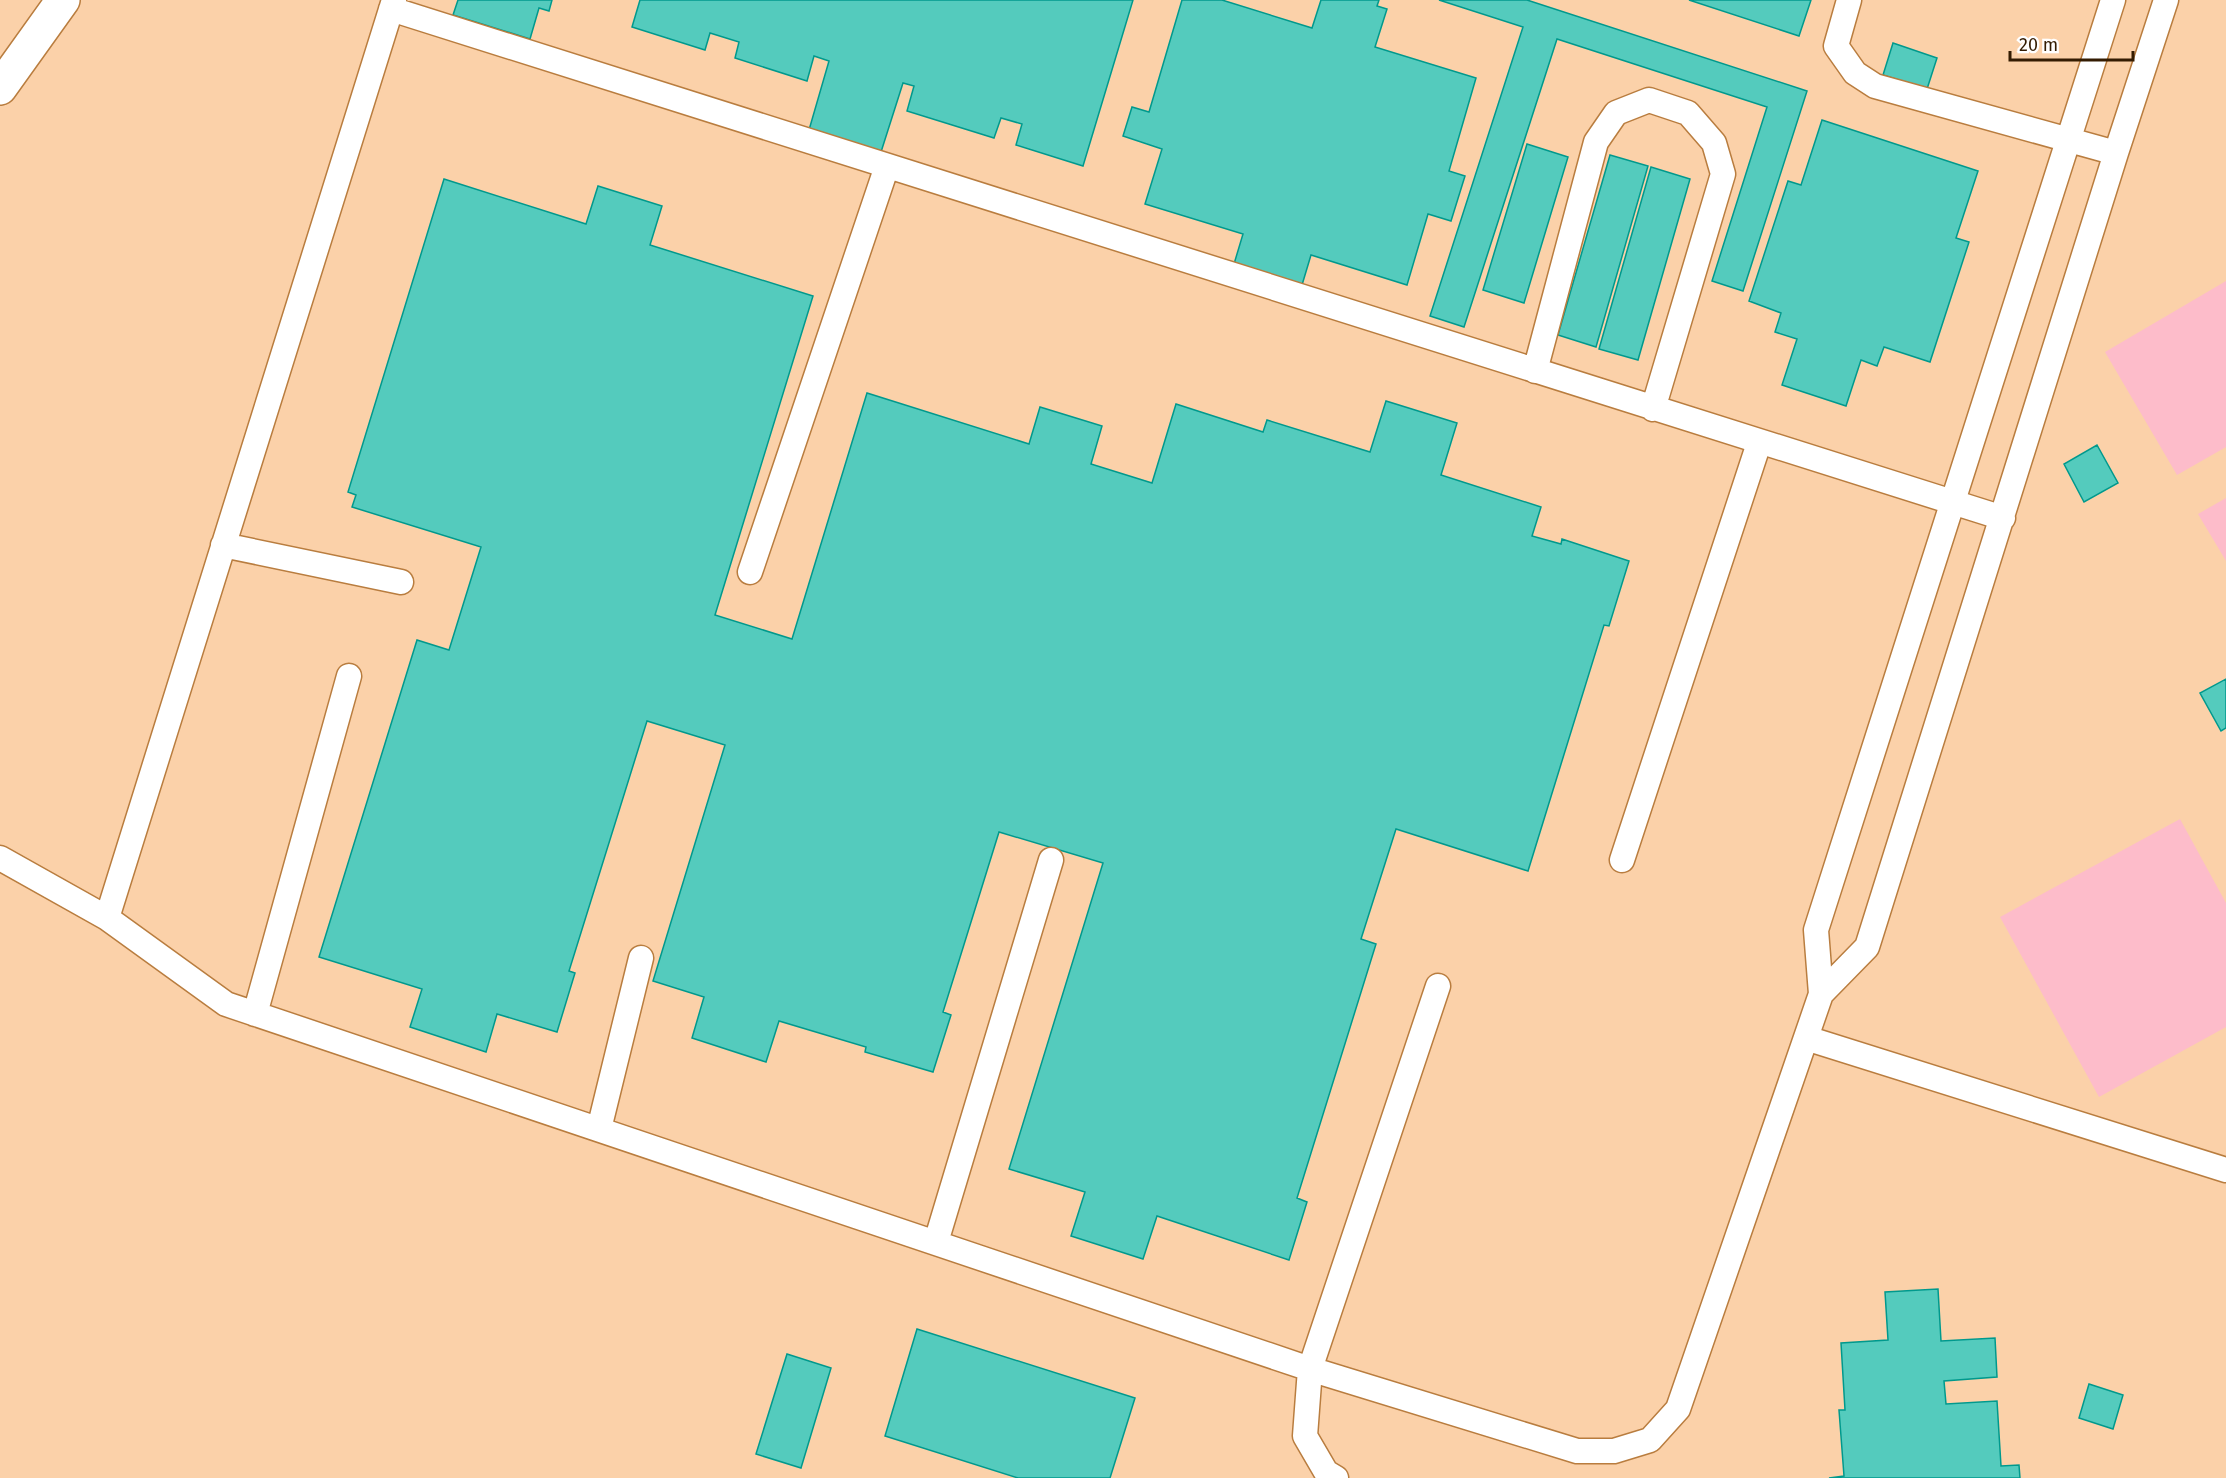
<svg xmlns="http://www.w3.org/2000/svg" width="2226" height="1478" font-family="'Fira Sans',sans-serif">
	<rect width="100%" height="100%" fill="#f5dbc3"/>
	<path fill="#fbd1a9" d="M 0,0 L 2226,0 L 2226,1478 L 0,1478 Z"/>
	<path fill="#fdbcca" d="M 2226,281 L 2226,447 L 2177,475 L 2105,352 Z
		M 2226,498 L 2226,561 L 2198,514 Z
		M 2180,819 L 2226,903 L 2226,1027 L 2099,1097 L 2000,917 Z"/>
	<path fill="#54cbbd" stroke="#00998d" stroke-width="1.5" d="M 458,0 L 552,0 L 549,11 L 539,8 L 530,39 L 453,15 Z
		M 640,0 L 1133,0 L 1083,166 L 1016,145 L 1022,124 L 1001,118 L 994,138 L 907,111 L 914,86 L 903,83 L 881,152 L 809,130 L 829,61 L 814,56 L 807,81 L 735,58 L 739,42 L 710,33 L 705,50 L 632,27 Z
		M 1182,0 L 1222,0 L 1312,28 L 1321,0 L 1379,0 L 1377,6 L 1387,9 L 1375,47 L 1476,78 L 1449,171 L 1465,176 L 1451,221 L 1428,214 L 1407,285 L 1311,255 L 1299,295 L 1231,274 L 1243,234 L 1145,204 L 1162,149 L 1123,136 L 1132,107 L 1149,112 Z
		M 1439,0 L 1527,0 L 1807,91 L 1743,291 L 1712,281 L 1767,107 L 1557,39 L 1464,327 L 1430,316 L 1523,27 Z
		M 1689,0 L 1811,0 L 1799,36 Z
		M 1893,43 L 1937,58 L 1927,89 L 1883,75 Z
		M 1822,120 L 1978,171 L 1956,238 L 1969,242 L 1930,362 L 1884,347 L 1877,366 L 1861,360 L 1846,406 L 1782,385 L 1797,339 L 1775,332 L 1781,313 L 1749,301 L 1788,181 L 1801,185 Z
		M 1527,144 L 1568,157 L 1524,303 L 1483,290 Z
		M 1610,155 L 1648,166 L 1596,347 L 1558,335 Z
		M 1651,167 L 1690,179 L 1638,360 L 1599,349 Z
		M 444,179 L 586,224 L 598,186 L 662,206 L 650,245 L 813,296 L 715,615 L 792,639 L 867,393 L 1029,444 L 1040,407 L 1102,426 L 1091,464 L 1152,483 L 1176,404 L 1263,432 L 1267,420 L 1370,452 L 1386,401 L 1457,423 L 1441,475 L 1541,507 L 1532,536 L 1561,544 L 1562,539 L 1629,561 L 1609,626 L 1604,625 L 1528,871 L 1396,829 L 1361,939 L 1376,944 L 1297,1198 L 1307,1202 L 1289,1260 L 1157,1216 L 1143,1259 L 1071,1236 L 1085,1192 L 1009,1169 L 1103,863 L 999,832 L 943,1012 L 951,1015 L 933,1072 L 865,1052 L 866,1047 L 779,1021 L 766,1062 L 692,1038 L 704,997 L 653,981 L 725,745 L 647,721 L 569,971 L 575,973 L 557,1032 L 497,1014 L 486,1052 L 410,1027 L 422,989 L 319,957 L 417,640 L 449,650 L 481,547 L 352,507 L 356,495 L 348,492 Z
		M 2097,445 L 2118,483 L 2084,502 L 2064,464 Z
		M 2226,679 L 2226,728 L 2221,731 L 2200,693 Z
		M 1938,1289 L 1941,1341 L 1995,1338 L 1997,1377 L 1944,1381 L 1946,1404 L 1997,1401 L 2001,1466 L 2019,1465 L 2020,1478 L 1829,1478 L 1844,1476 L 1839,1410 L 1845,1410 L 1841,1343 L 1888,1340 L 1885,1292 Z
		M 917,1329 L 1135,1398 L 1110,1478 L 1018,1478 L 885,1436 Z
		M 787,1354 L 831,1368 L 801,1468 L 756,1454 Z
		M 2089,1384 L 2123,1395 L 2113,1429 L 2079,1418 Z"/>
	<g fill="none" stroke-linecap="round" stroke-linejoin="round">
		<defs>
			<path id="service" d="M 394,0 L 107,918 L 226,1004 L 1310,1369 L 1577,1451 L 1614,1451 L 1650,1440 L 1678,1409 L 1821,994 L 1816,930 L 2113,0
				M 1849,0 L 1836,46 L 1855,73 L 1875,86 L 2116,153
				M 391,9 L 2003,518
				M 1535,371 L 1596,142 L 1616,113 L 1649,100 L 1688,113 L 1714,143 L 1723,174 L 1653,409
				M 223,545 L 401,582
				M 750,572 L 887,166
				M 0,858 L 107,918
				M 1622,860 L 1759,443
				M 1821,994 L 1867,947 L 2116,153 L 2166,0
				M 255,1014 L 349,676
				M 1806,1038 L 2226,1170
				M 599,1129 L 641,958
				M 936,1242 L 1051,860
				M 1336,1478 L 1326,1472 L 1305,1436 L 1310,1369 L 1438,986"/>
			<path id="minor" d="M 0,88 L 63,0"/>
		</defs>
		<use href="#service" stroke="#b97d3f" stroke-width="27"/>
		<use href="#minor" stroke="#b97d3f" stroke-width="36"/>
		<use href="#service" stroke="#fff" stroke-width="24"/>
		<use href="#minor" stroke="#fff" stroke-width="33"/>
	</g>
	<path d="M2010 51v9h123v-9" fill="none" stroke="#341c02" stroke-width="3"/>
	<text x="2019" y="51" font-size="18" fill="#341c02" stroke="#ffffff" stroke-width="4.5" paint-order="stroke">20 m</text>
</svg>
